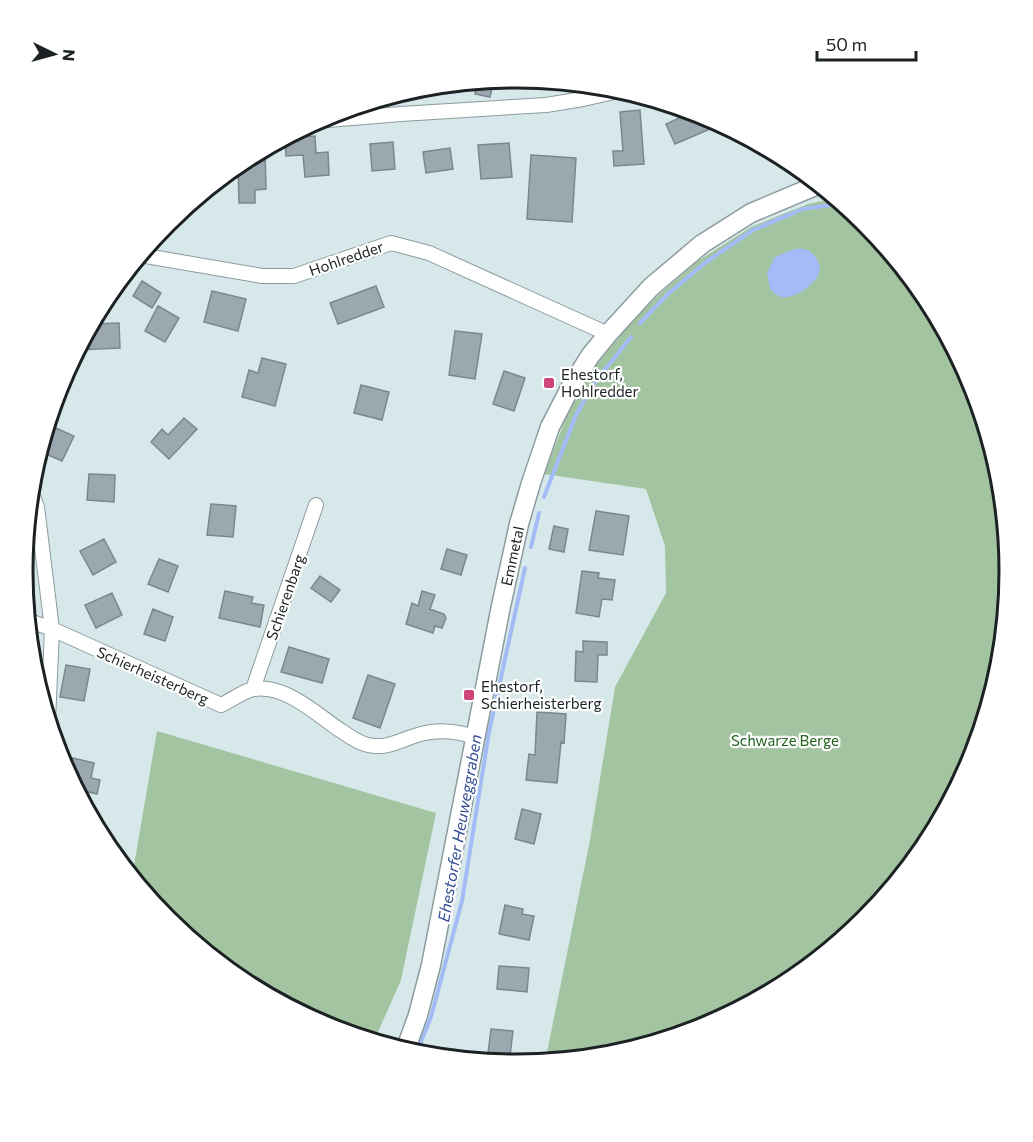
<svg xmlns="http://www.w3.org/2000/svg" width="1033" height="1142" font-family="Commissioner,sans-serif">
	<rect width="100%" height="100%" fill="#d7e8ea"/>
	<path fill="#a3c4a0" d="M 837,198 L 866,222 L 927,297 L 973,382 L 1001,475 L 1010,571 L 1001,668 L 973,760 L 927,846 L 866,921 L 791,982 L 705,1028 L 613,1056 L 545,1062 L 590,840 L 615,687 L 666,593 L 665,546 L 646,489 L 544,474 L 567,415 L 594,368 L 640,311 L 698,261 L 751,227 L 808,204 Z
		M 157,731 L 436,813 L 401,980 L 374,1041 L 327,1027 L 242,982 L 167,920 L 132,877 Z"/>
	<path fill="#a3bcf7" d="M 794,249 C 797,249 800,248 803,249 C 813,250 822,263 819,273 C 815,285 793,300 781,297 C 777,296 773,292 770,289 L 767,273 L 775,257 Z"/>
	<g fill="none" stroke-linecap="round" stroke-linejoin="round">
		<path stroke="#a3bcf7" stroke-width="4" d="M 640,323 L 669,293 L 706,262 L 753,230 L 803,209 L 844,203
			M 544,497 L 576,415 L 595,382 L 631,337
			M 531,547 L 539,513
			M 416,1054 L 431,1017 L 462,901 L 489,732 L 525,568"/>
	</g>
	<path fill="#9ba8b0" stroke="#7b878e" stroke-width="1.5" d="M 494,79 L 490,97 L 475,94 L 477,81 Z
		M 640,110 L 644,164 L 614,166 L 613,151 L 623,151 L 620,112 Z
		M 694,111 L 706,115 L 722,124 L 675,144 L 666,124 Z
		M 315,136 L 316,153 L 328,152 L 329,175 L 305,177 L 303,155 L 286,156 L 285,138 Z
		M 393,142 L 395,169 L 372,171 L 370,144 Z
		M 509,143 L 512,177 L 481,179 L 478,145 Z
		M 265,148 L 266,189 L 255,190 L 255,203 L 239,203 L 238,165 L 246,165 L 246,158 Z
		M 450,148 L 453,169 L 426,173 L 423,152 Z
		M 531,155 L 576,158 L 572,222 L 527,219 Z
		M 142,281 L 161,293 L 152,308 L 133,296 Z
		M 376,286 L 384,307 L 338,324 L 330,303 Z
		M 212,291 L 246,299 L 238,331 L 204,322 Z
		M 158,306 L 179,318 L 165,342 L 145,331 Z
		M 119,323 L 120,348 L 77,350 L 91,324 Z
		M 455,331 L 482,334 L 475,379 L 449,375 Z
		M 262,358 L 286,364 L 275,406 L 242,397 L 249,370 L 258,373 Z
		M 504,371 L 525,378 L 514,411 L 493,404 Z
		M 361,385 L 389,392 L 382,420 L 354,413 Z
		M 184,418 L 197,429 L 169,459 L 151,442 L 162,429 L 168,435 Z
		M 47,424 L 74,436 L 62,461 L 39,451 Z
		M 89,474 L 115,475 L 114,502 L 87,500 Z
		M 211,504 L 236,506 L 233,537 L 207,535 Z
		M 596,511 L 629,516 L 623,555 L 589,550 Z
		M 554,526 L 568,529 L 564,552 L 549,549 Z
		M 104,539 L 116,562 L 93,575 L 80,551 Z
		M 447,549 L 467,555 L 461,575 L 441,569 Z
		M 159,559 L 178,566 L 168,592 L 148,584 Z
		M 582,571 L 599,573 L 598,578 L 615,580 L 612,600 L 602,599 L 599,617 L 576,613 Z
		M 320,576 L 340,590 L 331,602 L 311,588 Z
		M 225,591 L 253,597 L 251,603 L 264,605 L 260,627 L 219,618 Z
		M 422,591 L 435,595 L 430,609 L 444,614 L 446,618 L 442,628 L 435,626 L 433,633 L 406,624 L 412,603 L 418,606 Z
		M 112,593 L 122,615 L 96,628 L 85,605 Z
		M 153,609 L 173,617 L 165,641 L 144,634 Z
		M 583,641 L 607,642 L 607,655 L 598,655 L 597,682 L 575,681 L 576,651 L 583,652 Z
		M 289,647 L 329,659 L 322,683 L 281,672 Z
		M 66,665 L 90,669 L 84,701 L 60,697 Z
		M 368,675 L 395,684 L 380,728 L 353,718 Z
		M 537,712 L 566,714 L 564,743 L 561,742 L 557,783 L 526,780 L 529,754 L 535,755 Z
		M 73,758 L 94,763 L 91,778 L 100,780 L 97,794 L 76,789 L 69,776 Z
		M 522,809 L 541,814 L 534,844 L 515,839 Z
		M 505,905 L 523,909 L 522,914 L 534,916 L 529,940 L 499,934 Z
		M 499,966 L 529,968 L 527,992 L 497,989 Z
		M 491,1029 L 513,1031 L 510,1056 L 488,1053 Z"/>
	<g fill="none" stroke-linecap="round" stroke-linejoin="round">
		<defs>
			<path id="minor" d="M 316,121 L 401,114 L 546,105 L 583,99 L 623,90
				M 140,255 L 262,276 L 294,276 L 391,243 L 429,253 L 608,334
				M 32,494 L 37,507 L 52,629 L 48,721
				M 27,620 L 52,629 L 221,705 C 230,701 245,690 254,689 C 286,684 318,716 343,732 C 350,737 359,743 368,745 C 389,750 405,737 425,733 C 443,729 459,732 475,737
				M 253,689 L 316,505"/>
			<g id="secondary">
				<path id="s1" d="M 405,1051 L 418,1015 L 431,965 L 501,606 L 519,524 L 531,483 L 550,427 L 569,390 L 590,356 L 608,334 L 651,287 L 702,244 L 751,213 L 820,184"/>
			</g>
		</defs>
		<use href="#minor" stroke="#8c9c9e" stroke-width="16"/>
		<use href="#secondary" stroke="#8c9c9e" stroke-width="21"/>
		<use href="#minor" stroke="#fff" stroke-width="14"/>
		<use href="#secondary" stroke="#fff" stroke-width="18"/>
	</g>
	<g fill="#ce447b" stroke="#fff" stroke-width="2">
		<rect x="543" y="377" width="12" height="12" rx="3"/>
		<rect x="463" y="689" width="12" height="12" rx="3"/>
	</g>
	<g text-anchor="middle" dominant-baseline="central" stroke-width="4.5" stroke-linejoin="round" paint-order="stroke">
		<g font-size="15" fill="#1c2223" stroke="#fff">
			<text transform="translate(346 258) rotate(-19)">Hohlredder</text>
			<text stroke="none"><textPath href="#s1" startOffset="507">Emmetal</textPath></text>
			<text transform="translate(285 597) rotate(-71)">Schierenbarg</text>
			<text transform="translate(153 675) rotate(24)">Schierheisterberg</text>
		</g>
		<g font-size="15" fill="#1c2223" stroke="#fff" text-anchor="start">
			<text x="561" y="374">Ehestorf,<tspan x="561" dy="17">Hohlredder</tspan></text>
			<text x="481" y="686">Ehestorf,<tspan x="481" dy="17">Schierheisterberg</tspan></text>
		</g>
		<g font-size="15" fill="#246321" stroke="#fff">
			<text x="785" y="740">Schwarze Berge</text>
		</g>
		<g font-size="16" font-style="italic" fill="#354e94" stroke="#fff">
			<text transform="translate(459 828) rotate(-80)">Ehestorfer Heuweggraben</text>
		</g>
	</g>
	<path d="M0 0H1033V1142H0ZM33 571a483 483 0 1 1 966 0a483 483 0 1 1-966 0Z" fill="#fff" fill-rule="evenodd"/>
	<path fill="none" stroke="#1c2223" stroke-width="3" d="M33 571a483 483 0 1 1 966 0a483 483 0 1 1-966 0Z"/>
	<g transform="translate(54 54) rotate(95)" stroke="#ffffff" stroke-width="4.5" paint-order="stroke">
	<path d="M0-4.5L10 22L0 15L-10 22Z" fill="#1c2223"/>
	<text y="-9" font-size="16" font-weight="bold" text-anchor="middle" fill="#1c2223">N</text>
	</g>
	<path d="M817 51v9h99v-9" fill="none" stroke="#1c2223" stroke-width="3"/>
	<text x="826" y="51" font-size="18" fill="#1c2223" stroke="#ffffff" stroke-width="4.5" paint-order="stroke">50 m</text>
</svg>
